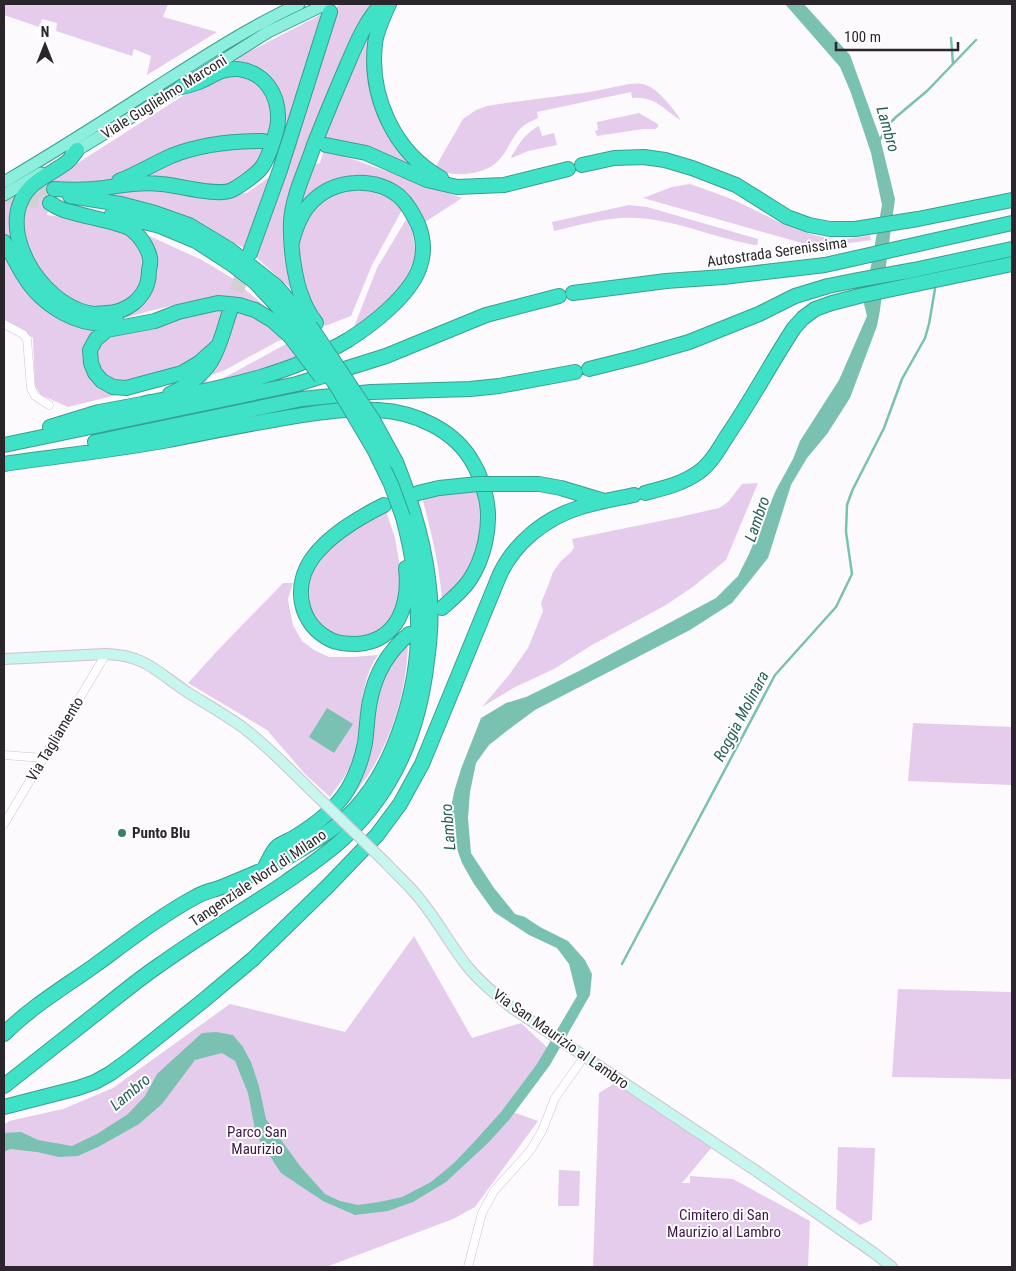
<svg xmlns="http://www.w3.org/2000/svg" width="1016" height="1271" font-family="'Roboto Condensed',sans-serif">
	<rect width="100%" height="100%" fill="#fdfafe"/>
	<path fill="#e5ccec" d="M 4,4 L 168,4 L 163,17 L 217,32 L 147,75 L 151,56 L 134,49 L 132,56 L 56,31 L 57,23 L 42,19 L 39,27 L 4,15 Z
		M 342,4 L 376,4 L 299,169 L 293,285 L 291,289 L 256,257 L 272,211 L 337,6 Z
		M 322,14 L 278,157 L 274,154 C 277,143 283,128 284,117 C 286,101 277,82 266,71 C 257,64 243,62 233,60 Z
		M 369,31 L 372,32 C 370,48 367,65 369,82 C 372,104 391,141 405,158 C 410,164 417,169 422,174 L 321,140 Z
		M 235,74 L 250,77 L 273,97 L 273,121 L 268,136 L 219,137 L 120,178 L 100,184 L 66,184 L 55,182 L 47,215 L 119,225 L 132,233 L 143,253 L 143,271 L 138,287 L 128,300 L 116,306 L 101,307 L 84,304 L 71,299 L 51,283 L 34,264 L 24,245 L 22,215 L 31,193 L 40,185 L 51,180 L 192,90 L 214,79 Z
		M 629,84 C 633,84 638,83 642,84 C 656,86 671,106 679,117 L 680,120 C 663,109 655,96 632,98 L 631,92 L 537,112 L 538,118 C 532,121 526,123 521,128 C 512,137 508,150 499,160 C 489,171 471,175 456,174 C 449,174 440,172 436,166 L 463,119 L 476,110 L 487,106 L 499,104 L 590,92 Z
		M 639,113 L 658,124 L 658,127 L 655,129 L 643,129 L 597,136 L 595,131 L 598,130 L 597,122 Z
		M 539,126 L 542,136 L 554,133 L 557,145 L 528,151 L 512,158 L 511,157 C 519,144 525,133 539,126 Z
		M 265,146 C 258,162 246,179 228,184 C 216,188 201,184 189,183 C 174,181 160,180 146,178 L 144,176 L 175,160 L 213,150 Z
		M 324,149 L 462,198 L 425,222 L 417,208 L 403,192 L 385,180 L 359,176 L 299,209 L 313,165 L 320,163 Z
		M 268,178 L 273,182 L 244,248 L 190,218 L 147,203 L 105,192 L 147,189 L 169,190 L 212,197 L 247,193 Z
		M 690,184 C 705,189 721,195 736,201 C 769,216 800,236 836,239 C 847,240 859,237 870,235 L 871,240 C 850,243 830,246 809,245 L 643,198 L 672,187 Z
		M 24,189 C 21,195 16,200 13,205 C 8,216 15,239 19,250 C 31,284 63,313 100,317 C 108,318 118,317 126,313 C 129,312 132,309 135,307 C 147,298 155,282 154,267 C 153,255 149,244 145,234 L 202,260 L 232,278 L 269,310 C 252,304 235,298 217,298 C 196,299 174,305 154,310 C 137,314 119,321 102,321 C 73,320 42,298 27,273 C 21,263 15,251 9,240 L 4,236 L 4,202 Z
		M 341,190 C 363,190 389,188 402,210 L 372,265 L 351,316 L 325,326 C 321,320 316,313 313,307 C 300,279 289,234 312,208 C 320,200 330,194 341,190 Z
		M 629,205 L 647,207 L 758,239 L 758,243 L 757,245 L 754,245 C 710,237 668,216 622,218 C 599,219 576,226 554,231 L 552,222 Z
		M 407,218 L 411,224 L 416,255 L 403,285 L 369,318 L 354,327 L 377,268 Z
		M 4,251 L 49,311 L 92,330 L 92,336 L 86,357 L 117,392 L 117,395 L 68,407 L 41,395 L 35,386 L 33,338 L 4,321 Z
		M 228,307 L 212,344 L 191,364 L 124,382 L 109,379 L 96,364 C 98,348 100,344 112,333 Z
		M 237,307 L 253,313 L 289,338 L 278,341 L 225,370 L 206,377 L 207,383 L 220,380 L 286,344 L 291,342 L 302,359 L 189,392 Z
		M 758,483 L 726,560 L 694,586 L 666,605 L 592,645 L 554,669 L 515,687 L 482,707 L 509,675 L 528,648 L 543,611 L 541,603 L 548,586 L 553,572 L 561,561 L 572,551 L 574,547 L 572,539 L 675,518 L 719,508 L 728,502 L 742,484 Z
		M 481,489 L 484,505 L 481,546 L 464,579 L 442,599 C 439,564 431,531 422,497 Z
		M 385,508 L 395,538 L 400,567 L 402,585 L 396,615 L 378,632 L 355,639 L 339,637 L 324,630 L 313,619 L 306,604 L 306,574 L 324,550 Z
		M 283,583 L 293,583 L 288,599 L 290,611 L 293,625 L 302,641 L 314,650 L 329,657 L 353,657 L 378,655 C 363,677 362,701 359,726 C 359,733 359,740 357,746 C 352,768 343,779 330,797 L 305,774 L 267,730 L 188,683 L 219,649 Z
		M 408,642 C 407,694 390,748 358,789 C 353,796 347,803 341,809 L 381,683 L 389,666 Z
		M 913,723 L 1012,727 L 1012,785 L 908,781 Z
		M 414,936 L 472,1038 L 521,1023 L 552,1052 L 510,1111 L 538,1121 L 475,1207 L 453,1219 L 326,1267 L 4,1267 L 4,1125 L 9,1121 L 63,1109 L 113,1088 L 230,1004 L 345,1032 Z
		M 898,989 L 1012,992 L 1012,1079 L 892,1077 Z
		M 618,1081 L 712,1147 L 682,1183 L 690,1183 L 690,1176 L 733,1179 L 810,1221 L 808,1267 L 593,1267 L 599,1093 Z
		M 838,1147 L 875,1148 L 872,1220 L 860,1225 L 836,1209 Z
		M 559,1170 L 580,1171 L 579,1206 L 558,1206 Z"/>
	<path fill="#7ac1b2" d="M 785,4 L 804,4 L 850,55 L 880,138 L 895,199 L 880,310 L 877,326 L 850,398 L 827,434 L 807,458 L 791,485 L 768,558 L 732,603 L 690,630 L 535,710 L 508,730 L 489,745 L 476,763 L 470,792 L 468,818 L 471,853 L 494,888 L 515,914 L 525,917 L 540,927 L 568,941 L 585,960 L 592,974 L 590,995 L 550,1065 L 509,1120 L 488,1143 L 446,1182 L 413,1202 L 388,1211 L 355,1215 L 323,1201 L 281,1173 L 256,1135 L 248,1093 L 235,1061 L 222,1053 L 195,1060 L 162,1104 L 139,1124 L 100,1146 L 78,1156 L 59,1157 L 37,1152 L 10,1149 L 4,1152 L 4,1133 L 21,1132 L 38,1140 L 72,1146 L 97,1134 L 128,1114 L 145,1096 L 157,1074 L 202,1033 L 216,1032 L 233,1035 L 243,1047 L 251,1062 L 259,1086 L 266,1119 L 300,1166 L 325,1194 L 340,1201 L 358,1205 L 379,1202 L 402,1197 L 431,1182 L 454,1163 L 474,1142 L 501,1112 L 537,1064 L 577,996 L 569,964 L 557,948 L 529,935 L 494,912 L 474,884 L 462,863 L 453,838 L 451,808 L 454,792 L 461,769 L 481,718 L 506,703 L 526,697 L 579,671 L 716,598 L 738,576 L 749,554 L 776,490 L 793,459 L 800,441 L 839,380 L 867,316 L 864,304 L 882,205 L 871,153 L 851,93 L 840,67 Z
		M 327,708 L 353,724 L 334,753 L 309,737 Z"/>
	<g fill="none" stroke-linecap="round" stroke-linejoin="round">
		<path stroke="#7ac1b2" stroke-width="2.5" d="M 951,38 L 953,64
			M 879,141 L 890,123 L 896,117 L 927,91 L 976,40
			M 622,964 L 775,675 L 836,607 L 852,574 L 846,532 L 847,505 L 852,491 L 884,428 L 902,379 L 925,338 L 929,324 L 935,289"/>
		<path stroke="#d3d0d4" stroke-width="14" stroke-dasharray="14 7" stroke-linecap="butt" d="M 263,141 L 325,145
			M 19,187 L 53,193
			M 4,196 L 50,203
			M 230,311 L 246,263"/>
		<defs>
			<path id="minor" d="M 4,324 L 23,334 L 27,339 L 31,388 L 35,396 L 49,405
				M 4,755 L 43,758
				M 4,824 L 106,654
				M 468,1267 L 482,1213 L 494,1191 L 530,1151 L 542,1131 L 555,1098 L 584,1057"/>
			<path id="secondary" d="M 4,659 L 106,654 C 145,655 157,672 187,692 C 206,704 226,715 245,729 C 272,750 295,775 320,799
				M 386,863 C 398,876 412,888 423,903 C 439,923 451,946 467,966 C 480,982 496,995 512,1008 L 762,1175 L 874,1253 L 892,1267"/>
			<path id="primary" d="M 71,154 L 181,87 L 268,32 L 326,4
				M 4,182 C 53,153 102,122 150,91 C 199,60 247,28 299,4
				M 4,195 L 41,173"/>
			<path id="motorway" d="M 389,4 C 384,15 376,32 375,44 C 369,96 394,152 441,178
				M 326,145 L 366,153 L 427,180 L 457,187 L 504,185 L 568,169
				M 582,165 L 614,158 L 644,157 L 665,160 L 692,168 L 736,185 L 787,217 L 809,225 L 830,229 L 855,229 L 918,219 L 1012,200
				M 119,181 C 137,174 153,164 171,156 C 201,144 231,141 263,141
				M 54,189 C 71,190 88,190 104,188 C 123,185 141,182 161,184 C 178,185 217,197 232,190 C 240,186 257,174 262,167 C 267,160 270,151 273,142 C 275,135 278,128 278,120 C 279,95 265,72 238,69 C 221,68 213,76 199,82 C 193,84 187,86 181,87
				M 70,196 L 121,204 L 155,213 L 189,225 L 229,249 L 276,286 L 308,323
				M 50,203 C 55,206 61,210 67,211 C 84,216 101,219 118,224 C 123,226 129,227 132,230 C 141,237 148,248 150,258 C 151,262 150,266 149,270 C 149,284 145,293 134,303 C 126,309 117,313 106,313 C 102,313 98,314 95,314 C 49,310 2,244 21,201 C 30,180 51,175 67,162 C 71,159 74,154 77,150
				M 112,214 L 160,226 L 196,241 L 230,263 L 255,282 L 298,328
				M 4,242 C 12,253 17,265 24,276 C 42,306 81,330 117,322
				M 250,253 L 280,170 L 330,12
				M 573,293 L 666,281 L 723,277 L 825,265 L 1012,223
				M 316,323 C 311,316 306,308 303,300 C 294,279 290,244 291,221 C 293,195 305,172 313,148 C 324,119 336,91 348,63 C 356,44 367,18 382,4
				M 218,346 L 199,363 L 182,373 L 126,388 L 113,387 L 102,381 L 95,373 L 91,363 L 90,350 L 96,339 L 107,330 L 155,321 L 178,312 L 218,303 L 239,305 L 255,310 L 272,320 L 290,336
				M 589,369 L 637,357 L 689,342 L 759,314 L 795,296 L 828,286 L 858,280 L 914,270 L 1012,249
				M 170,394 C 185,387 201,377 210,363 C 220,348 224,328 230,311
				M 142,404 C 214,389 284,378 348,340 C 372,325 409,296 419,269 C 425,254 424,239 418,224 C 413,214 408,204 399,196 C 375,177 337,179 315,199 C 302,210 296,226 292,242
				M 50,427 L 99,412 L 142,404 L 150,402
				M 95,442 L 302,399 L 371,392 L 470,389 L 499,386 L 575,372
				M 4,445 L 297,384 L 386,356 L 486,315 L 559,296
				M 4,464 C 59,456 114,450 169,440 C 203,433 238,426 273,420 C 307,414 343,408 378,410 C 415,412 455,430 473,463 C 480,474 483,486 486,498 C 492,525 484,559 469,581 C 461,592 451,600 442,608
				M 539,484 L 561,488 L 604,501
				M 418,493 L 439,488
				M 645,493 C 665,488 682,484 699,472 C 711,463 719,449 727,436 C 751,401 771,363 794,328 L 803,318 L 815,309 L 832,303 L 859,296 L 1012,264
				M 384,505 C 360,517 330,535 314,556 C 292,584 298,624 331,640 C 339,644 349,644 357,644 C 399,641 410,603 406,568
				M 264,869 C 268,862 272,851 278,846 C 283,843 290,840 295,837 C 315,825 335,810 348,789 C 356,775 362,759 365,743 C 367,729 367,715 370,701 C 375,674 389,651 409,634
				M 4,1034 C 31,1007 63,988 94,966 C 127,942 160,916 197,896 C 204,892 214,890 222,887 C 246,877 271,868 293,854 C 312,843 340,825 354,810 C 397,764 420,683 418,621 C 418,585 412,551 403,517
				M 4,1086 C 36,1061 69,1035 102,1009 C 121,994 140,978 161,964 C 201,935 245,910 286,882 C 306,868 327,854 345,837 C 396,788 419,730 427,661 C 431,633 432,605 428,578 C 423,538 411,500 396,462
				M 4,1107 L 78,1088 L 95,1082 L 111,1073 L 129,1060 L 204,1000 L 253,959 L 328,886 L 377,835 L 400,804 L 422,764 L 500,574 C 515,543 544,519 578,508 C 596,502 615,499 634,495"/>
		</defs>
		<use href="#minor" stroke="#cec2d2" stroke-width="9"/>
		<use href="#secondary" stroke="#cec2d2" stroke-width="12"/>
		<use href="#primary" stroke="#38a090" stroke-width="13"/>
		<use href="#motorway" stroke="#38a090" stroke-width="16"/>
		<use href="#minor" stroke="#fff" stroke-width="8"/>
		<use href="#secondary" stroke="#c6f6ee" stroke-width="10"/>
		<use href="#primary" stroke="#8ceedd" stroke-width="11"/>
		<use href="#motorway" stroke="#40e2c7" stroke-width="14"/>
		<defs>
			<path id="secondary-bridge" d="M 320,799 L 386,863"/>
			<path id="motorway-bridge" d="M 310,326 L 373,420 L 396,462
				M 298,328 L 338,388 L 375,451 L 391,484 L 403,517
				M 290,336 L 321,377
				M 439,488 L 478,484 L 539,484"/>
		</defs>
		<use href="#secondary-bridge" stroke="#cec2d2" stroke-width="12" stroke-linecap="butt"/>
		<use href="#motorway-bridge" stroke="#38a090" stroke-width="16" stroke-linecap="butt"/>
		<use href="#secondary-bridge" stroke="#c6f6ee" stroke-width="10"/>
		<use href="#motorway-bridge" stroke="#40e2c7" stroke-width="14"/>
	</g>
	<circle fill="#3a7e71" stroke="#fff" stroke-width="2" cx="122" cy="833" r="5"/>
	<g text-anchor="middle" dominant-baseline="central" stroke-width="4" stroke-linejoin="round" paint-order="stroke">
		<g font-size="15" fill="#2a262b" stroke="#fff">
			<text transform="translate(164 97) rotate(-32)">Viale Guglielmo Marconi</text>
			<text transform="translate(777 252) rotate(-8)">Autostrada Serenissima</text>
			<text transform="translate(55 739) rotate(-59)">Via Tagliamento</text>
			<text transform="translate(258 878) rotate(-34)">Tangenziale Nord di Milano</text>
			<text transform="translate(561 1039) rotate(35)">Via San Maurizio al Lambro</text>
		</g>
		<g font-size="15" font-weight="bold" fill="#2a262b" stroke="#fff" text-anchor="start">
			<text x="132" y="833">Punto Blu</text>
		</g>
		<g font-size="15" fill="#40144c" stroke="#fff">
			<text x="257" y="1132">Parco San<tspan x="257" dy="17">Maurizio</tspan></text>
			<text x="724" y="1215">Cimitero di San<tspan x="724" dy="17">Maurizio al Lambro</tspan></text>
		</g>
		<g font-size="16" font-style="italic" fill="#276156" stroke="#fff">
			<text transform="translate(888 129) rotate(74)">Lambro</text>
			<text transform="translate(757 519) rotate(-71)">Lambro</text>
			<text transform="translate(741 716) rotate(-62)">Roggia Molinara</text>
			<text transform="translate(448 827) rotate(-95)">Lambro</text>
			<text transform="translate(130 1092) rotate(-40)">Lambro</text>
		</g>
	</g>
	<rect width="1016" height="1271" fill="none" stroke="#2a262b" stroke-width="10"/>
	<g transform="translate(45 45)" stroke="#ffffff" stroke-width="4" paint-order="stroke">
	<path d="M0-4L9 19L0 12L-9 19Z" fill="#2a262b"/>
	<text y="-8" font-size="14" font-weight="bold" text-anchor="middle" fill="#2a262b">N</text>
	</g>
	<path d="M836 42v8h122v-8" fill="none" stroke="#2a262b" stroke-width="2.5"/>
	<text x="844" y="42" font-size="15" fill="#2a262b" stroke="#ffffff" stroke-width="4" paint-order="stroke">100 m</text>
</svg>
